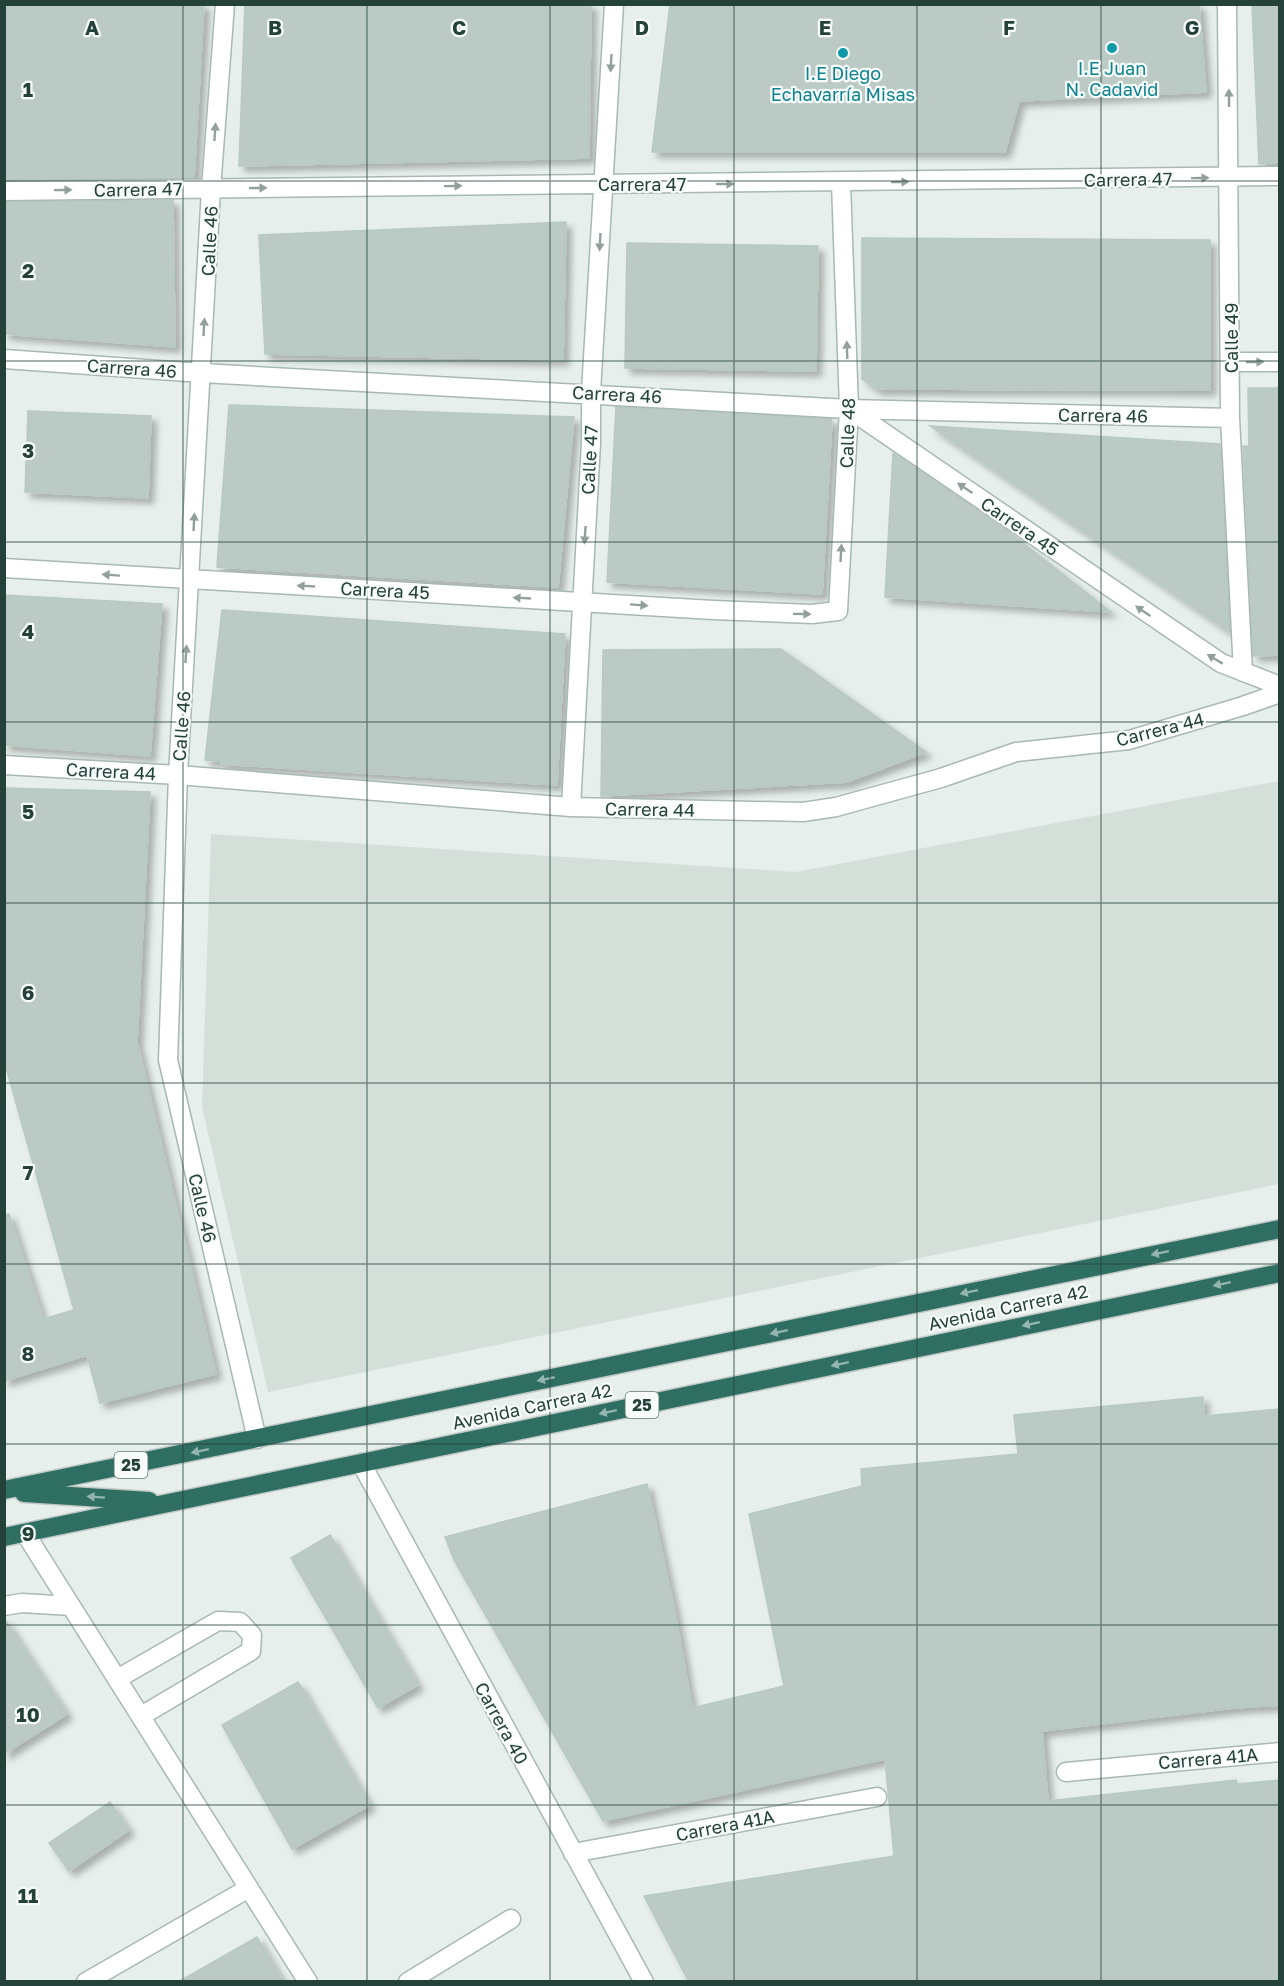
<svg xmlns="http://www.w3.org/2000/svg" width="1284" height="1986" font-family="'Golos Text',sans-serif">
	<defs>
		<filter id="shadow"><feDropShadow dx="5.5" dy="5.5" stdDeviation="3" flood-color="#0004"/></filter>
	</defs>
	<rect width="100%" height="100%" fill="#e6efeb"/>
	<path fill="#d4dfda" d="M 1279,781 L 1279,1184 L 268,1392 L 202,1107 L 211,834 L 796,872 Z"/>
	<path fill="#bbcac4" stroke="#b8c9c2" stroke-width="1.5" filter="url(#shadow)" d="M 4,4 L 204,4 L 194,178 L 4,180 Z
		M 245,4 L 591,4 L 589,158 L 239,166 Z
		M 670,4 L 1199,4 L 1206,92 L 1019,101 L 1005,152 L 652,152 Z
		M 1252,4 L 1280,4 L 1280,162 L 1259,164 Z
		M 173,200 L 175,347 L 4,334 L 4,202 Z
		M 566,222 L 563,360 L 265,354 L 259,235 Z
		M 862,238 L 1210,240 L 1210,390 L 877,389 L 862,379 Z
		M 627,243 L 818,246 L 816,371 L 625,368 Z
		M 1248,388 L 1280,388 L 1280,655 L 1253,656 L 1243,446 L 1249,446 Z
		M 229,405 L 574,417 L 558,587 L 217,567 Z
		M 616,407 L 832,419 L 822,594 L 607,582 Z
		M 28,411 L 151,416 L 148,498 L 25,492 Z
		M 930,426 L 1220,444 L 1230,632 Z
		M 893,453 L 1004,528 L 1111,612 L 885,597 Z
		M 4,595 L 162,604 L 150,756 L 4,745 Z
		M 222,610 L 565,634 L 557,785 L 221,764 L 221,761 L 205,760 Z
		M 781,649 L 926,752 L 847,782 L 601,796 L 603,650 Z
		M 4,788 L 150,792 L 137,1042 L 216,1374 L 100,1403 L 87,1355 L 4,1381 L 4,1215 L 9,1214 L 43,1319 L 74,1310 L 4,1060 Z
		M 1203,1397 L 1204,1416 L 1280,1409 L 1280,1705 L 1233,1708 L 1042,1731 L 1048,1801 L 1236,1780 L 1237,1784 L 1280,1780 L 1280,1982 L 689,1982 L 644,1896 L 894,1856 L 885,1759 L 603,1821 L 454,1560 L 445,1537 L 647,1484 L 675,1612 L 692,1708 L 784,1686 L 749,1514 L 862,1486 L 861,1469 L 1018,1454 L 1014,1415 Z
		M 330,1535 L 418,1685 L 378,1708 L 291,1558 Z
		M 4,1618 L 67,1714 L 4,1754 Z
		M 298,1682 L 370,1805 L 292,1849 L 222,1725 Z
		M 110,1802 L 129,1830 L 69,1871 L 49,1843 Z
		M 257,1937 L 283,1982 L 178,1982 Z"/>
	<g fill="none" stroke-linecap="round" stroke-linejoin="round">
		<defs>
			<path id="minor" d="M 225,4 L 211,189 L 178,775 L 168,1060 L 257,1439
				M 1227,4 L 1230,418 L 1243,672
				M 4,191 L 1280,176
				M 4,359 L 202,373 L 849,409 L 1230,418
				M 1231,362 L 1280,362
				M 849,409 L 1221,663 L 1280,686
				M 4,568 L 713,610 L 812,614 L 838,611 L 849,409 L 841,183
				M 4,765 L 178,775 L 571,807 L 803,812 L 836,807 L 941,778 L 1016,752 L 1129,740 L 1243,706 L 1280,693
				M 571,807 L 591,443 L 591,392 L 614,4
				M 361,1463 L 644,1982
				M 25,1533 L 308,1982
				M 4,1606 L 22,1603 L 71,1606
				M 117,1679 L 218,1621 L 240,1622 L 252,1635 L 251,1651 L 141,1716
				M 1066,1772 L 1280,1752
				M 573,1853 L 877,1797
				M 86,1982 L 249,1888
				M 408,1982 L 511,1919"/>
			<path id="highway" d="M 4,1490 L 1280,1229
				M 24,1493 L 149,1501
				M 4,1537 L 1280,1273"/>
		</defs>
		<use href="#minor" stroke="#a8b8b2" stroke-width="21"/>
		<use href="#highway" stroke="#c2cac8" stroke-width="21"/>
		<use href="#minor" stroke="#fff" stroke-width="18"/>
		<use href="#highway" stroke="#2f6f62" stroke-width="18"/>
	</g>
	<defs><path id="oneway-solid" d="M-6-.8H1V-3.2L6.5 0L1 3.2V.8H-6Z" transform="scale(1.5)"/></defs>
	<g fill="#92a09c">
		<use href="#oneway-solid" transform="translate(611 63) rotate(93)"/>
		<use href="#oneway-solid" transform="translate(1229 98) rotate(-91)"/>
		<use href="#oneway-solid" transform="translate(215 132) rotate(-86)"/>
		<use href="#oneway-solid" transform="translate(1200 178) rotate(-1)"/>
		<use href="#oneway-solid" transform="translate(900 182) rotate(-1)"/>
		<use href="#oneway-solid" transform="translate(725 184)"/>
		<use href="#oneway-solid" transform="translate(453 186) rotate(-1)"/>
		<use href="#oneway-solid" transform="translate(258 188) rotate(-1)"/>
		<use href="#oneway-solid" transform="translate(63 190) rotate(-1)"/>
		<use href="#oneway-solid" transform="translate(600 242) rotate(93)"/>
		<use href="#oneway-solid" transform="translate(204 327) rotate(-87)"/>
		<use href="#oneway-solid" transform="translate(847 350) rotate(-92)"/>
		<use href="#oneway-solid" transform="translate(1255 362) rotate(-1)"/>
		<use href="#oneway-solid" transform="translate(965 488) rotate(-146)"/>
		<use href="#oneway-solid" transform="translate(194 522) rotate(-87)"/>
		<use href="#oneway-solid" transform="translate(585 535) rotate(94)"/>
		<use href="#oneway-solid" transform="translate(841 553) rotate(-87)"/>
		<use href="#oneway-solid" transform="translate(111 575) rotate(-176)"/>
		<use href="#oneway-solid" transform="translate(306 586) rotate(-177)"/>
		<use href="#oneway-solid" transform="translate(522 598) rotate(-177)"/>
		<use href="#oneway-solid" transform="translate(639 605) rotate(4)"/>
		<use href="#oneway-solid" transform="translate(1143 611) rotate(-146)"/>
		<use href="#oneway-solid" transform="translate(802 614) rotate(1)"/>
		<use href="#oneway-solid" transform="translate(186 654) rotate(-86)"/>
		<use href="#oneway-solid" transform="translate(1215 659) rotate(-149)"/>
	</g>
	<g fill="#93b5ae">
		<use href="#oneway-solid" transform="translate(1160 1253) rotate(168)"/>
		<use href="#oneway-solid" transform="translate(1222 1284) rotate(168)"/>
		<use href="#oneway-solid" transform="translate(969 1292) rotate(168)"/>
		<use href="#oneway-solid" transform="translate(1031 1324) rotate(168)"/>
		<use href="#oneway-solid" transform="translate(779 1332) rotate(168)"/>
		<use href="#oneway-solid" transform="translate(840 1364) rotate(168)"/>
		<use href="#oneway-solid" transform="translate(546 1379) rotate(168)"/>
		<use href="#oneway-solid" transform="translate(608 1412) rotate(168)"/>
		<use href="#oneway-solid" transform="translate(200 1451) rotate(168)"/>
		<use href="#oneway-solid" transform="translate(96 1497) rotate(-176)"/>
	</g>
	<path fill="none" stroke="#24423a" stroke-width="1.5" stroke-opacity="0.55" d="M 183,4 L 183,1982M 367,4 L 367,1982M 550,4 L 550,1982M 734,4 L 734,1982M 917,4 L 917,1982M 1101,4 L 1101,1982M 4,181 L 1280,181M 4,361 L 1280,361M 4,542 L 1280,542M 4,722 L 1280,722M 4,903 L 1280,903M 4,1083 L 1280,1083M 4,1264 L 1280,1264M 4,1444 L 1280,1444M 4,1625 L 1280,1625M 4,1805 L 1280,1805"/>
	<g fill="#0f9aa8" stroke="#f7fbf9" stroke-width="2">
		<circle cx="1112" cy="48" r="6"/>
		<circle cx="843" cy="53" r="6"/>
	</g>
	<g text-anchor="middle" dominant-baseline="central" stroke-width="4.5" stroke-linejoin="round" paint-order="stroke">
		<g fill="#f7fbf9" stroke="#637a73" stroke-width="1.5">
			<rect x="625.5" y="1392" width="33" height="26" rx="4.5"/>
			<rect x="114.5" y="1452" width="33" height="26" rx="4.5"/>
		</g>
		<g font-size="16" font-weight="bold" fill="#24423a">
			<text x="642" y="1405">25</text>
			<text x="131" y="1465">25</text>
		</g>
		<g font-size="18" fill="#0d838f" stroke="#f7fbf9">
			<text x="1112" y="68">I.E Juan<tspan x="1112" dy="21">N. Cadavid</tspan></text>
			<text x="843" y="73">I.E Diego<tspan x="843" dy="21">Echavarría Misas</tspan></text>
		</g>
		<g font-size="18" fill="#24423a" stroke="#f7fbf9">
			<text transform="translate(1128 179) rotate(-1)">Carrera 47</text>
			<text x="642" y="184">Carrera 47</text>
			<text transform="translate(138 189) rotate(-1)">Carrera 47</text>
			<text transform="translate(209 241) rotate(-87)">Calle 46</text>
			<text transform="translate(1231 338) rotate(-90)">Calle 49</text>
			<text transform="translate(132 368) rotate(4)">Carrera 46</text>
			<text transform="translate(617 394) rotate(3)">Carrera 46</text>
			<text transform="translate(1103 415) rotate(1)">Carrera 46</text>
			<text transform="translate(847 433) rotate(-88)">Calle 48</text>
			<text transform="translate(589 460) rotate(-87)">Calle 47</text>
			<text transform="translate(1020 526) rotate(34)">Carrera 45</text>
			<text transform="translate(385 590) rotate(3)">Carrera 45</text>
			<text transform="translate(181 726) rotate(-86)">Calle 46</text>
			<text transform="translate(1160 729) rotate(-14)">Carrera 44</text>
			<text transform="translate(111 771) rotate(3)">Carrera 44</text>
			<text transform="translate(650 809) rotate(1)">Carrera 44</text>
			<text transform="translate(203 1208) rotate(77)">Calle 46</text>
			<text transform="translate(1008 1307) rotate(-12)">Avenida Carrera 42</text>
			<text transform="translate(532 1406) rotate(-12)">Avenida Carrera 42</text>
			<text transform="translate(502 1723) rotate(61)">Carrera 40</text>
			<text transform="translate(1208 1758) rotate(-5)">Carrera 41A</text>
			<text transform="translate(725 1825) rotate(-11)">Carrera 41A</text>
		</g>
	</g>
	<g font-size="20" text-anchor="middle" font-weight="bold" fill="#24423a" stroke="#f7fbf9" stroke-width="4.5" stroke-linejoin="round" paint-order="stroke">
		<text x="92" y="35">A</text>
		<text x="275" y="35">B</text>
		<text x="459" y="35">C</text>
		<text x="642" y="35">D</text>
		<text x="825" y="35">E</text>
		<text x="1009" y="35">F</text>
		<text x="1192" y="35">G</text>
		<text x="28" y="97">1</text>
		<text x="28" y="278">2</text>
		<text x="28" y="458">3</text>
		<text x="28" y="639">4</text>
		<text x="28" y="819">5</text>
		<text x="28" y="1000">6</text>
		<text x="28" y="1180">7</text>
		<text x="28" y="1361">8</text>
		<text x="28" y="1541">9</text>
		<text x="28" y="1722">10</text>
		<text x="28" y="1903">11</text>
	</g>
	<rect width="1284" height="1986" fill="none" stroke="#24423a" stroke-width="12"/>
</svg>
